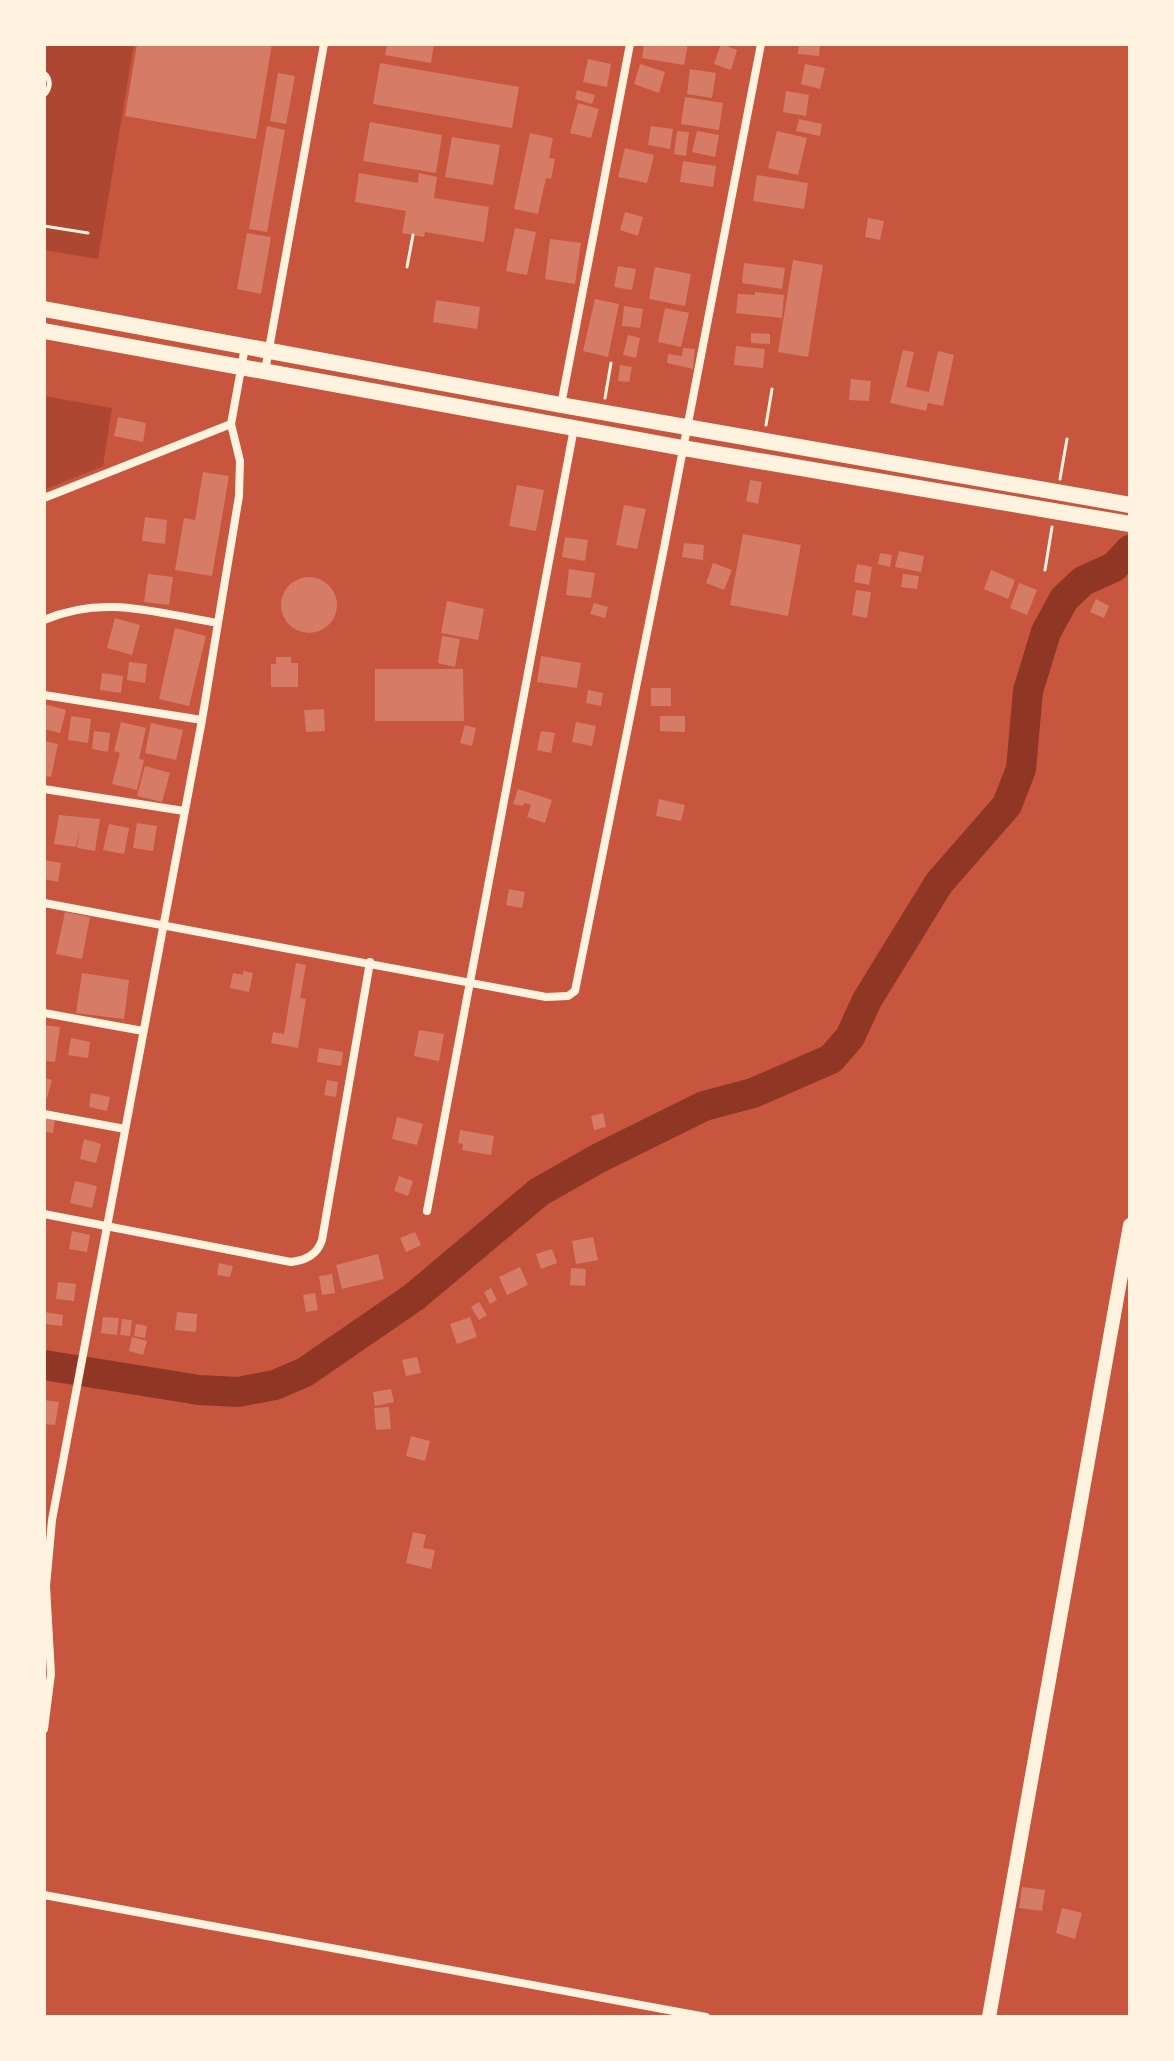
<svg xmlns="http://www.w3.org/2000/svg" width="1174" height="2061" font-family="Signika,sans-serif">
	<rect width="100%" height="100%" fill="#c8553d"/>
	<path fill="#ae4732" d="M 44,44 L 134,44 L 98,259 L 44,250 Z
		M 44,396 L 112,408 L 103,466 L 44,490 Z"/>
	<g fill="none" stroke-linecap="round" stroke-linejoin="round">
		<path stroke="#8f3625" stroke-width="30" d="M 44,1365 L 199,1390 L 238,1392 L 275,1385 L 305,1372 L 414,1297 L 539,1192 L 599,1158 L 704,1106 L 753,1093 L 831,1059 L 850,1037 L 867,1000 L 939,883 L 1007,805 L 1021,769 L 1028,691 L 1046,632 L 1064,599 L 1083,581 L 1114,567 L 1130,550"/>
	</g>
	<path fill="#d67c66" d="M 137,44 L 272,44 L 256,139 L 125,116 Z
		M 387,44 L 434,44 L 431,63 L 385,55 Z
		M 644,44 L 688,44 L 684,65 L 642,58 Z
		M 721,44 L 737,50 L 731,70 L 714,64 Z
		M 799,44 L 820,44 L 819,56 L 798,54 Z
		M 588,59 L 611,64 L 607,87 L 583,82 Z
		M 380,63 L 519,87 L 512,128 L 373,104 Z
		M 640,64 L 665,72 L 659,93 L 634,84 Z
		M 805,64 L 825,68 L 820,89 L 801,84 Z
		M 690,69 L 716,73 L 712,98 L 687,94 Z
		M 278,73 L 295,76 L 286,124 L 270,121 Z
		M 577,90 L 595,95 L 592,104 L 575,99 Z
		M 786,91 L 809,95 L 806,116 L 783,112 Z
		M 685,97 L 723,103 L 719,130 L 681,124 Z
		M 578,103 L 599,109 L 591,138 L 570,133 Z
		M 799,119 L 822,124 L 820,136 L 796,131 Z
		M 370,122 L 442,135 L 436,173 L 363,161 Z
		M 267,126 L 285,130 L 267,232 L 249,229 Z
		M 651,126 L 673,129 L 670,149 L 648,145 Z
		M 677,131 L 689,132 L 686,156 L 674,154 Z
		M 697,131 L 719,135 L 715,157 L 692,152 Z
		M 777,131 L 807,138 L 798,175 L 768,168 Z
		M 530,133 L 553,138 L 549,158 L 555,159 L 551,179 L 546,178 L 538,214 L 514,209 Z
		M 452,137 L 500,145 L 493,185 L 445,177 Z
		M 625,148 L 654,155 L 647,183 L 618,177 Z
		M 683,161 L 716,166 L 713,187 L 680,182 Z
		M 359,173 L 418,183 L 419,173 L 437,177 L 434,198 L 489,207 L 484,242 L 425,232 L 424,237 L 402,233 L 406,211 L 355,202 Z
		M 757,175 L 808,183 L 804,209 L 753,201 Z
		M 625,212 L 643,217 L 638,236 L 620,230 Z
		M 868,218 L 884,221 L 880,240 L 865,237 Z
		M 515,228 L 536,232 L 527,275 L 506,271 Z
		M 247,233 L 271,237 L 261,294 L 237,289 Z
		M 550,239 L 581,243 L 575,284 L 545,279 Z
		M 793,260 L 823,265 L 808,357 L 778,352 Z
		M 744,263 L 785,268 L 782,289 L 742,283 Z
		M 618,266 L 636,269 L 632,290 L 614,287 Z
		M 655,267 L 691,274 L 685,306 L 649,299 Z
		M 755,292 L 784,295 L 782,318 L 736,313 L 738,294 L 755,295 Z
		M 595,299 L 619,304 L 608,357 L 583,351 Z
		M 436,300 L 480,307 L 477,329 L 433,322 Z
		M 624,306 L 643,309 L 640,328 L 622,326 Z
		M 665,308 L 689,313 L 681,347 L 658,342 Z
		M 751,333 L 770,334 L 770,344 L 751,343 Z
		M 628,335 L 640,338 L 636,358 L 623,355 Z
		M 736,346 L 765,349 L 763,368 L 734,365 Z
		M 683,348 L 695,349 L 693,369 L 667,363 L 668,354 L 682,356 Z
		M 903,350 L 914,352 L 906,387 L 929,392 L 938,351 L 954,355 L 943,406 L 928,403 L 926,411 L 890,403 Z
		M 620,365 L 632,367 L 629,382 L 618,381 Z
		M 851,379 L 871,381 L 869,401 L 849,400 Z
		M 118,417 L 146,423 L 143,442 L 114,436 Z
		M 203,472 L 229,476 L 212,576 L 175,570 L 184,518 L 195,520 Z
		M 750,480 L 762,482 L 758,504 L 746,501 Z
		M 517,485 L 544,490 L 536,531 L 509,526 Z
		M 624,505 L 646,509 L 637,549 L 616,545 Z
		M 145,517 L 167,520 L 165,544 L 142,541 Z
		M 743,534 L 801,545 L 788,616 L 730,605 Z
		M 565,537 L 588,540 L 585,561 L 562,557 Z
		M 684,543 L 704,545 L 703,560 L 682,557 Z
		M 899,551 L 924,556 L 921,572 L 895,567 Z
		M 880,553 L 892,555 L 890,567 L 878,564 Z
		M 713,563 L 732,570 L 724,590 L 706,583 Z
		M 857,564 L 872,567 L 869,585 L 854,582 Z
		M 569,569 L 595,573 L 591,598 L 566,595 Z
		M 991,570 L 1015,580 L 1008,599 L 984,589 Z
		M 148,574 L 173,577 L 169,605 L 144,602 Z
		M 903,574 L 919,576 L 917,589 L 901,587 Z
		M281 605a28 28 0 1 1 56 0a28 28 0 1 1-56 0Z
		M 1019,583 L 1037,590 L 1027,615 L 1010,608 Z
		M 856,590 L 871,592 L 867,618 L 852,615 Z
		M 1096,599 L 1109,606 L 1104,618 L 1090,612 Z
		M 447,601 L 484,609 L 478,640 L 441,633 Z
		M 594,603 L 608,607 L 605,618 L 590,614 Z
		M 115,618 L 140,625 L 132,655 L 107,648 Z
		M 175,628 L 206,636 L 189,706 L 159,699 Z
		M 442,636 L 460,639 L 455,667 L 438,663 Z
		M 541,656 L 581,663 L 577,688 L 537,682 Z
		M 276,657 L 291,657 L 291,663 L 298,663 L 298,687 L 271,687 L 271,664 L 276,664 Z
		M 129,662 L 147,664 L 145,683 L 127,680 Z
		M 375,669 L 463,669 L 464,721 L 375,721 Z
		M 102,673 L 123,676 L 121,693 L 100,690 Z
		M 651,688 L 671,688 L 671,706 L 651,706 Z
		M 588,690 L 603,693 L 601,706 L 586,703 Z
		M 44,704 L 66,710 L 60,733 L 44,729 Z
		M 324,709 L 325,731 L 306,732 L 304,710 Z
		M 71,716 L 91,719 L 88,743 L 68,740 Z
		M 660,716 L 685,716 L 685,732 L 660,731 Z
		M 121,722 L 146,728 L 139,759 L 144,760 L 137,790 L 112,784 L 120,753 L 114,751 Z
		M 576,722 L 596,726 L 592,746 L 572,742 Z
		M 151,723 L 183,730 L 176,760 L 145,753 Z
		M 465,725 L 476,728 L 472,746 L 460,743 Z
		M 94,731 L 110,733 L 108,752 L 92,749 Z
		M 541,731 L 555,733 L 551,753 L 537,750 Z
		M 44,741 L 58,744 L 51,777 L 44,776 Z
		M 145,766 L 170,773 L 162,802 L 137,796 Z
		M 518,789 L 552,800 L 545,823 L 527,817 L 531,805 L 525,803 L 522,806 L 513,804 Z
		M 659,799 L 685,805 L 681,821 L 656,816 Z
		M 59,815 L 100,819 L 95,851 L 77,848 L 80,828 L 76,847 L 54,844 Z
		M 137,823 L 157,826 L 153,851 L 133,848 Z
		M 109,824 L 129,828 L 124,854 L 103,850 Z
		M 44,860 L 61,863 L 58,882 L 44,879 Z
		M 509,889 L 525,892 L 522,908 L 506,905 Z
		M 65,912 L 90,917 L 82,959 L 56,954 Z
		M 296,963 L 306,965 L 300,998 L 306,999 L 298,1048 L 271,1043 L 273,1032 L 284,1034 Z
		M 243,971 L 253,973 L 249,992 L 230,988 L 233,973 L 243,975 Z
		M 82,973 L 129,980 L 124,1019 L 76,1013 Z
		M 44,1025 L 60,1027 L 55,1062 L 44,1061 Z
		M 419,1030 L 444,1034 L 439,1061 L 414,1056 Z
		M 71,1038 L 90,1042 L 88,1058 L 68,1055 Z
		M 319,1048 L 343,1052 L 341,1066 L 317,1062 Z
		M 44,1078 L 52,1080 L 47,1098 L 44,1097 Z
		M 327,1080 L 338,1082 L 336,1097 L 324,1095 Z
		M 91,1093 L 110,1097 L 107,1111 L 89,1107 Z
		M 603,1113 L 606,1127 L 594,1130 L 591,1116 Z
		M 44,1117 L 55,1120 L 53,1133 L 44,1132 Z
		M 397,1117 L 423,1124 L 417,1145 L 392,1139 Z
		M 460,1130 L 494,1136 L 491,1155 L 462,1150 L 463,1144 L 458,1143 Z
		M 84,1139 L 101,1144 L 96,1163 L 80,1159 Z
		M 399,1176 L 413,1181 L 408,1196 L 394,1191 Z
		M 75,1181 L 97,1186 L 92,1208 L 70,1203 Z
		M 72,1231 L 90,1235 L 87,1252 L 69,1249 Z
		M 415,1232 L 421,1245 L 406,1252 L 400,1238 Z
		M 593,1237 L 598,1260 L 576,1264 L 572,1241 Z
		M 552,1249 L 557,1263 L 541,1269 L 536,1254 Z
		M 378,1254 L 384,1279 L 342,1289 L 336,1265 Z
		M 219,1263 L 233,1266 L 230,1277 L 217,1275 Z
		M 520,1267 L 528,1285 L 507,1295 L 499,1277 Z
		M 571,1268 L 586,1269 L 585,1286 L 570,1285 Z
		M 332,1274 L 335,1293 L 322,1295 L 319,1276 Z
		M 58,1282 L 76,1284 L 74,1301 L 56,1299 Z
		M 491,1288 L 497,1300 L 490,1304 L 484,1292 Z
		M 315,1293 L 318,1310 L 306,1312 L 303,1295 Z
		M 479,1302 L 487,1315 L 479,1320 L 471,1307 Z
		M 44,1312 L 63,1315 L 62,1326 L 44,1324 Z
		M 177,1312 L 197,1314 L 196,1332 L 175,1330 Z
		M 103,1317 L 119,1318 L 117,1335 L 101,1333 Z
		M 470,1317 L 477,1337 L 457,1344 L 450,1324 Z
		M 122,1319 L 132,1320 L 130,1336 L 120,1335 Z
		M 136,1324 L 147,1326 L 145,1338 L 134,1336 Z
		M 132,1337 L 147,1341 L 143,1355 L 129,1351 Z
		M 417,1357 L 421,1373 L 406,1376 L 402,1360 Z
		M 391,1389 L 394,1402 L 375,1406 L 373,1392 Z
		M 44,1400 L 59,1402 L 55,1425 L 44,1424 Z
		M 389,1407 L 391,1429 L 376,1430 L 374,1408 Z
		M 411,1436 L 430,1441 L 425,1461 L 406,1456 Z
		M 413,1532 L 426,1535 L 423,1548 L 435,1550 L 431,1569 L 406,1563 Z
		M 1022,1887 L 1045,1890 L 1042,1911 L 1019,1908 Z
		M 1062,1908 L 1082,1913 L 1075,1939 L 1056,1933 Z"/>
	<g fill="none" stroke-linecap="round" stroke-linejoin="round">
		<path stroke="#fff3e0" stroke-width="3" d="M 44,226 L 88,233
			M 407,267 L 413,235
			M 605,398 L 611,363
			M 766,425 L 772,389
			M 1060,479 L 1067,439
			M 1045,570 L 1052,527"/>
		<path stroke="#fff3e0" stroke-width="5" d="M 44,73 C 51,79 51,88 44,95"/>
		<path stroke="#fff3e0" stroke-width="8" d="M 265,371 L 324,44
			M 561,405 L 630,44
			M 44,498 L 231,424
			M 44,620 C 104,594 156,613 218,623
			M 44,695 L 202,720
			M 44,789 L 184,811
			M 44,903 L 546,997 L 568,996 L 575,991 L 664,548 L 761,44
			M 44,1013 L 143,1031
			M 44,1114 L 125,1129
			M 427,1211 L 574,428
			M 44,1214 L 291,1262 C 306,1260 317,1255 322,1240 L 370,962
			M 44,1729 L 51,1674 L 46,1586 L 52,1520 L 202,720 L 239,496 L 240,461 L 231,424 L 245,347
			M 44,1895 L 706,2017"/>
		<path stroke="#fff3e0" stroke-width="14" d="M 989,2017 L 1130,1225"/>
		<path stroke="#fff3e0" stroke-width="16" d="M 44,309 L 561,405 L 1130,505
			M 44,331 L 683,448 L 1130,524"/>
	</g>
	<rect width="1174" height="2061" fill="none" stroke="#fff3e0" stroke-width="92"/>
</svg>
